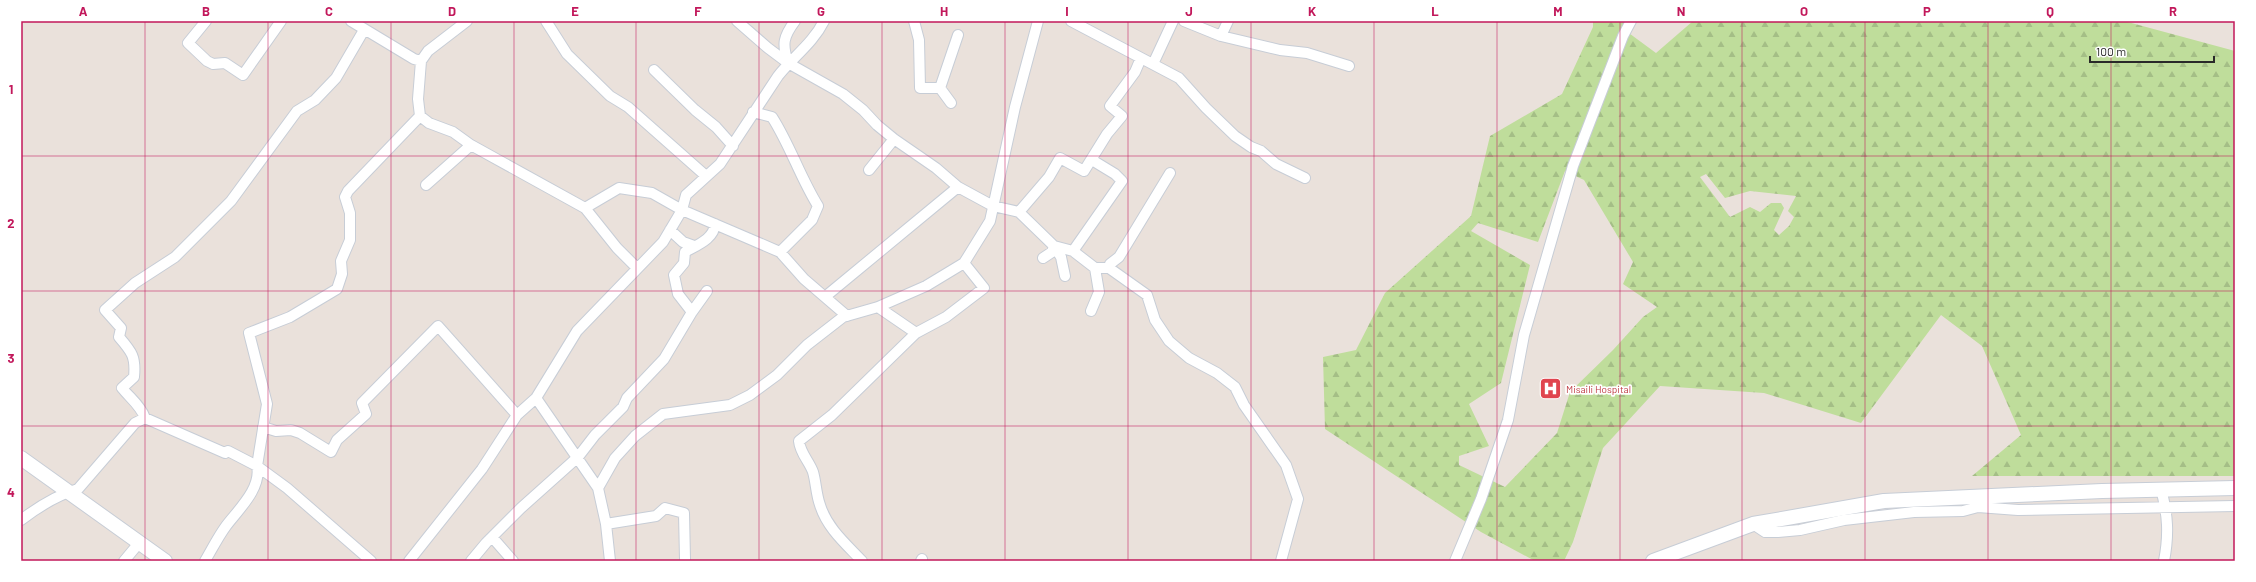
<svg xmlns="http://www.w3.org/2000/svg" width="2256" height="582" font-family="Barlow,sans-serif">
	<defs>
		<pattern id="forest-firs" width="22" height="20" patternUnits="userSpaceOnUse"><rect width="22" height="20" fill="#bfdd9b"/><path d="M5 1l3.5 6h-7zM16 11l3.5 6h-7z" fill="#a4be86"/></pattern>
	</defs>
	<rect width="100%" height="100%" fill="#eae1db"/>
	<path fill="url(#forest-firs)" fill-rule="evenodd" d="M 1593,21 L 1625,21 L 1622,28 L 1656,53 L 1693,21 L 2124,21 L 2235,51 L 2235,476 L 1972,476 L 2021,435 L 1982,346 L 1941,315 L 1861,423 L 1764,393 L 1660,386 L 1603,448 L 1573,542 L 1564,561 L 1535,561 L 1481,532 L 1325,429 L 1323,357 L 1356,350 L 1385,293 L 1471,216 L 1490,136 L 1562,94 L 1593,27 ZM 1565,171 L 1584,180 L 1633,262 L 1623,284 L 1657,307 L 1643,317 L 1613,350 L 1570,392 L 1557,433 L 1505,487 L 1459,465 L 1459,456 L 1489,446 L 1469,404 L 1501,383 L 1530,265 L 1471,231 L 1478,223 L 1538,242 ZM 1706,174 L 1725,198 L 1750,191 L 1796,196 L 1788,211 L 1794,217 L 1789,226 L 1779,235 L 1774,230 L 1784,208 L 1781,203 L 1771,203 L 1760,212 L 1750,207 L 1730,217 L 1700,177 Z"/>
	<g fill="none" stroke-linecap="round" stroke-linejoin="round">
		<defs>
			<path id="street" d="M 206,21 L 188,43 L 207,61 L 213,64 L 225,63 L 243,75 L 281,21
				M 351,21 L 414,59 L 421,61 L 418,99 L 420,116 L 429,123 L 453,132 L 471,145 L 585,208 L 619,188 L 652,193 L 682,210 L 780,252 L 804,279 L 847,316
				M 546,21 L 567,54 L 610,96 L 628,107 L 706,176
				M 737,21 L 768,48 L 788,63 L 843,94 L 863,110 L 877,125 L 894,139 L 936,168 L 958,187 L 993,206 L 1019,212 L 1054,246 L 1073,251 L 1095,268 L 1109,268 L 1147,295 L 1155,320 L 1169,341 L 1189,358 L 1217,373 L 1235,387 L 1244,405 L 1286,465 L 1298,499 L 1281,561
				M 914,21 L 919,40 L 920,88 L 940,88 L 951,103
				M 1071,21 L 1179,78 L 1206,108 L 1235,136 L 1251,147 L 1261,151 L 1276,164 L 1305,178
				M 1184,21 L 1221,36 L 1280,50 L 1307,53 L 1349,66
				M 1221,36 L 1228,21
				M 421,61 L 428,51 L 467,21
				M 788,63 C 782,44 783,37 795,21
				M 1153,64 L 1173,21
				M 654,70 L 695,110 L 716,127 L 733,146
				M 940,88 L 958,35
				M 753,112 L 772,117 C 790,145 800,177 818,206 L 812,220 L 780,252
				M 869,170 L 894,139
				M 426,185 L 471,145
				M 585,208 L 617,248 L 636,267
				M 1019,212 L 1049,177 L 1060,158 L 1084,171 L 1107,134 L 1122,116 L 1110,106 L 1135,72 L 1141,58
				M 670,230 L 683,242 L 694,246
				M 1054,246 L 1061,257 L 1065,276
				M 1073,251 L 1122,181 L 1115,174 L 1092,160
				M 1043,258 L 1052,252 L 1054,246
				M 1109,268 L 1110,264 L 1119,257 L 1170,173
				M 826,296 L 958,187
				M 878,307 L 916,333 L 946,317 L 984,288 L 964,263
				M 1091,311 L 1099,292 L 1095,268
				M 692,312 L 678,294 L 674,275 L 684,263 L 685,252 C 697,245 714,239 715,224
				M 536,398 L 598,488
				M 145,418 C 141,406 130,398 122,388 L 134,377 C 136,357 132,352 119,337 L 121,328 L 105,310 L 135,283 L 175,257 L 231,201 L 297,111 L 315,100 L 336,78 L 364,30
				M 263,427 L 276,431 L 291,430 L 300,433 L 331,452 L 337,440 L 366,414 L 362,403 L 438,326 L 517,415
				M 2161,489 C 2168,515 2169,535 2164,561
				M 21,520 C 38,507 57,495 78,489 L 135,423 L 145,418 L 225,453 L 228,451 L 257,466 L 287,488 L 371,561
				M 606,524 L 656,516 L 665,508 L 684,513 L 685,559
				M 1753,524 L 1765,532 L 1778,532 L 1800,530 L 1844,520 L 1914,512 L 1963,511 L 1978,507 L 2018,510 L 2235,506
				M 492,537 L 513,561
				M 124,561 L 139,543
				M 205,561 C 212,549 218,537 226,526 C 238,510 262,488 257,466 L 267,404 L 249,333 L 290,317 L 337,289 L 342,274 L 341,261 L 350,240 L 350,213 L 345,197 L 348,191 L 420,116
				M 409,561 L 482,469 L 517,415 L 536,398 L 577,331 L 663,242 L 682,210 L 686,195 L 720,164 L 778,76 C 793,57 813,43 824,21
				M 471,561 L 486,543 L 521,508 L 578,457 L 595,435 L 623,407 L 627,398 L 664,359 L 692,312 L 707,291
				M 610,561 L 606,524 L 598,488 L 615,458 L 635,436 L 663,414 L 730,405 L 750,395 L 777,375 L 807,345 L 843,317 L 878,307 L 926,286 L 964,263 L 990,221 L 1015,107 L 1038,21
				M 862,561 C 846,544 827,528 820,505 C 816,494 816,482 813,472 C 809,461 800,453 799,441 L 832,415 L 916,333
				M 921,561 L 922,559
				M 1455,561 L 1481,499 L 1508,420 L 1524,335 L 1573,166 L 1623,36 L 1631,21"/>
			<path id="secondary" d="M 21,458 L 165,561
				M 1653,561 L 1753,524 L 1884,501 L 2102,491 L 2235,488"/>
		</defs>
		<use href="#street" stroke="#c7cdd6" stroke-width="12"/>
		<use href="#secondary" stroke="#c7cdd6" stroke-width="16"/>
		<use href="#street" stroke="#fff" stroke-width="10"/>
		<use href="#secondary" stroke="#fff" stroke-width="14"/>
	</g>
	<path fill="none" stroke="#c2185b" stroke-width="1" stroke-opacity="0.55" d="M 145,21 L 145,561M 268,21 L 268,561M 391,21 L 391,561M 514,21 L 514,561M 636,21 L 636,561M 759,21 L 759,561M 882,21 L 882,561M 1005,21 L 1005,561M 1128,21 L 1128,561M 1251,21 L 1251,561M 1374,21 L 1374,561M 1497,21 L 1497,561M 1620,21 L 1620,561M 1742,21 L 1742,561M 1865,21 L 1865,561M 1988,21 L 1988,561M 2111,21 L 2111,561M 21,156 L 2235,156M 21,291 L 2235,291M 21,426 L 2235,426"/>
	<defs>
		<symbol id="hospital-square" viewBox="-11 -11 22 22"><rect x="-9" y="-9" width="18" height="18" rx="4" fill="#e0444e" stroke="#fff"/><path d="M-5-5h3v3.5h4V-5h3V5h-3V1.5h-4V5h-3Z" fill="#fff"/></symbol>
	</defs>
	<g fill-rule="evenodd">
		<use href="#hospital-square" x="1538" y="376" width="25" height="25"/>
	</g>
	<g text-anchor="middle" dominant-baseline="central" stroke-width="3.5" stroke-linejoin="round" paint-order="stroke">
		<g font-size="10" fill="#be3a42" stroke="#fff" text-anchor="start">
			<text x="1566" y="389">Misaili Hospital</text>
		</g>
	</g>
	<rect width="2256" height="582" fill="none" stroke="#ffffff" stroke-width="44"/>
	<path d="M2090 56v6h124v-6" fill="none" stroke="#292929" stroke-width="2"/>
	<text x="2096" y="56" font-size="12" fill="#292929" stroke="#ffffff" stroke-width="3" paint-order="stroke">100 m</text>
	<rect x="22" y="22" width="2212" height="538" fill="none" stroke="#c2185b" stroke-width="1.5"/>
	<g font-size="13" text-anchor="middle" font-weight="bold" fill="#c2185b">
		<text x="83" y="16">A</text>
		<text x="206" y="16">B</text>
		<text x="329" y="16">C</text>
		<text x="452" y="16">D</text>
		<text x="575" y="16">E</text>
		<text x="698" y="16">F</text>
		<text x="821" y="16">G</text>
		<text x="944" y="16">H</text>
		<text x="1067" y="16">I</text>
		<text x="1189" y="16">J</text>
		<text x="1312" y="16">K</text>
		<text x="1435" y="16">L</text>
		<text x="1558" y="16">M</text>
		<text x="1681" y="16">N</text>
		<text x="1804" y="16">O</text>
		<text x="1927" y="16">P</text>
		<text x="2050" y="16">Q</text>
		<text x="2173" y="16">R</text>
		<text x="11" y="94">1</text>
		<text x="11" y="228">2</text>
		<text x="11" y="363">3</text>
		<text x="11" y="497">4</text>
	</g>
</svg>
